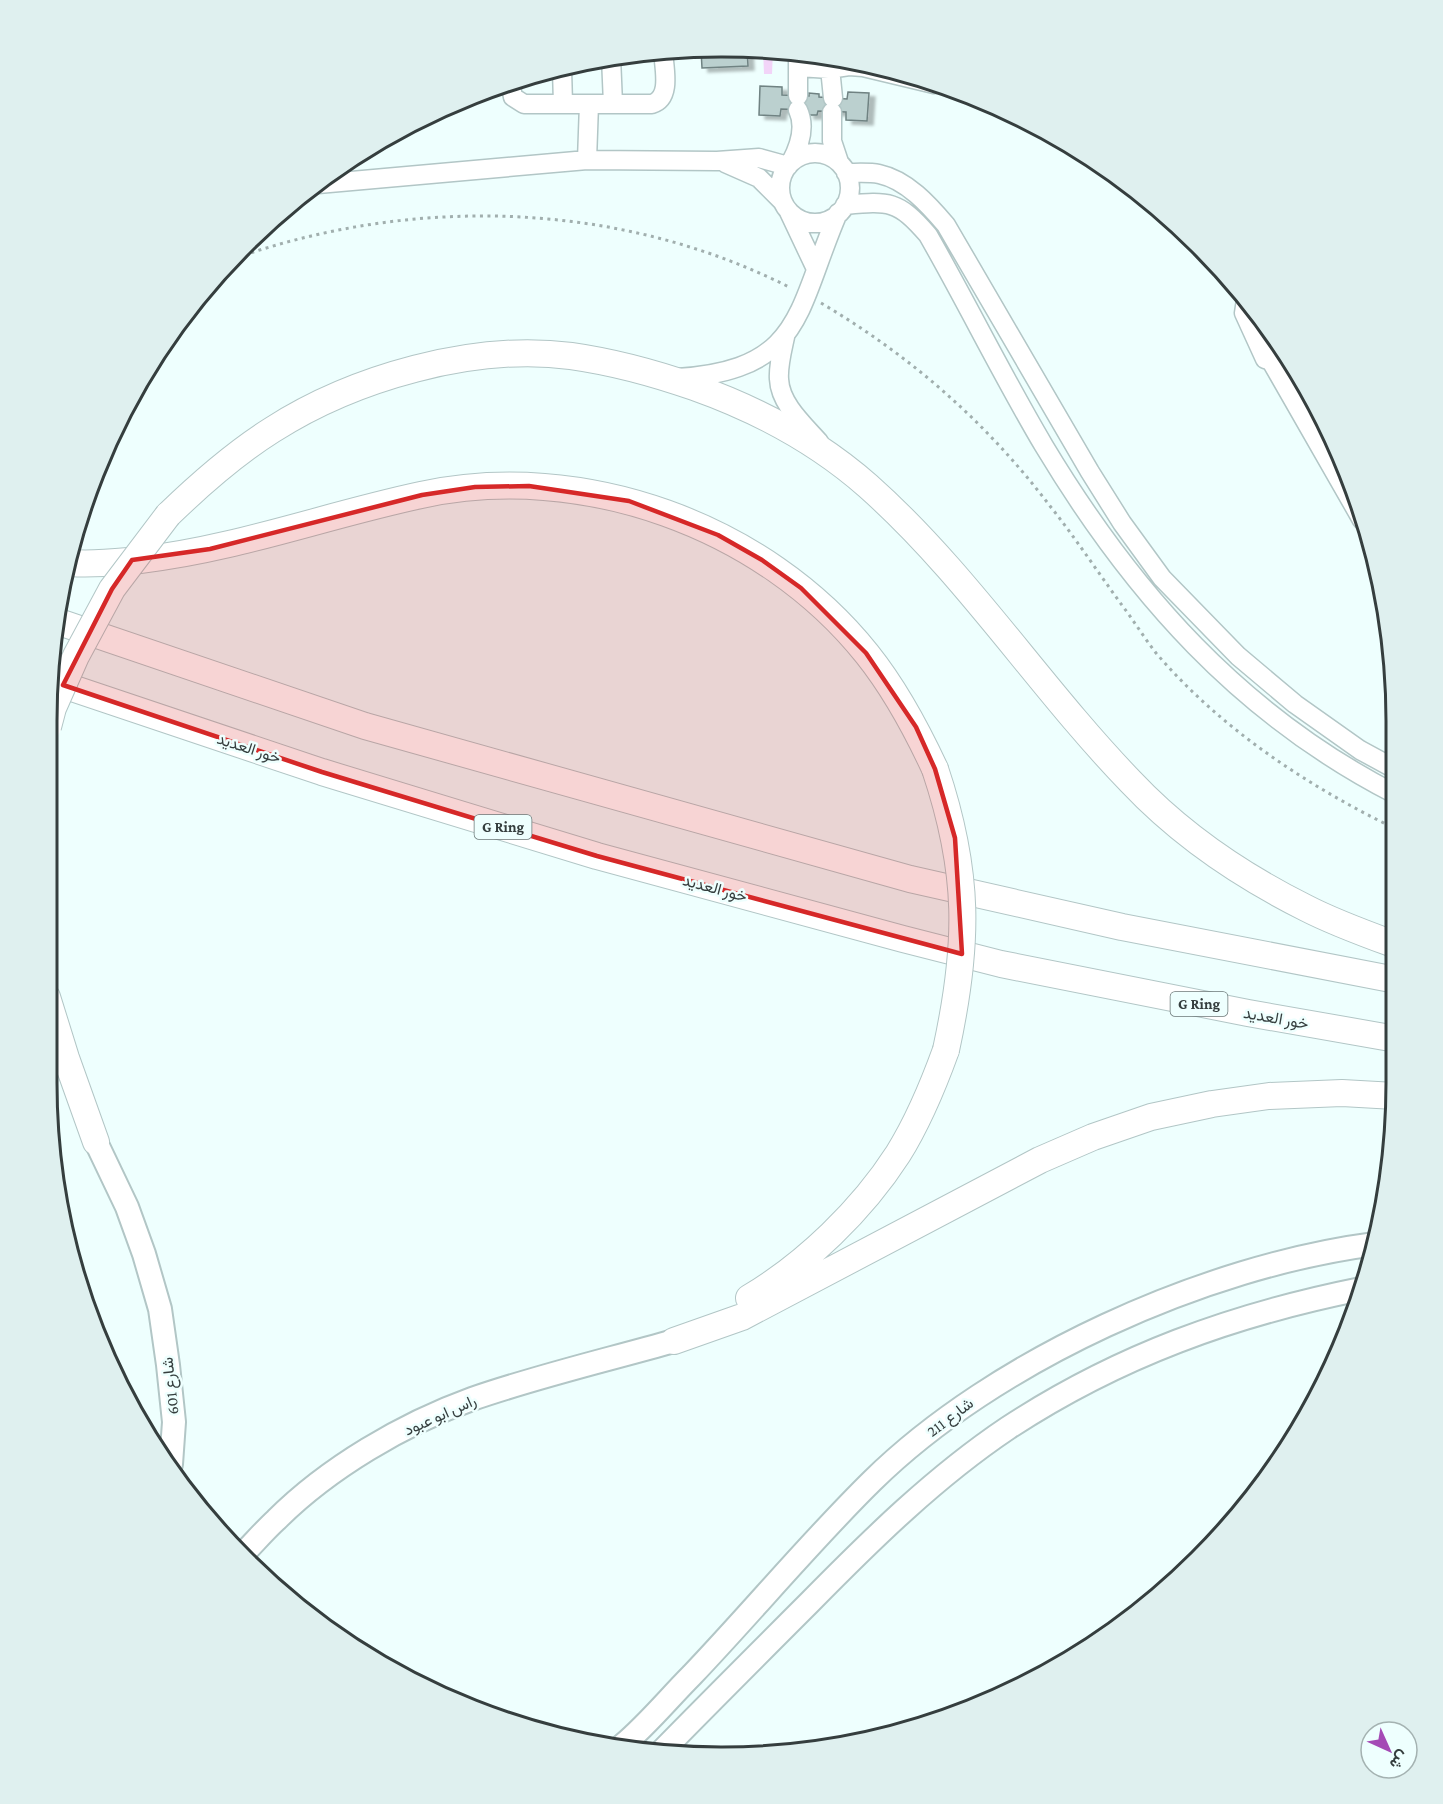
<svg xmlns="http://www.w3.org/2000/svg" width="1443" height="1804" font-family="'Crimson Pro',Vazirmatn,serif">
	<defs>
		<filter id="shadow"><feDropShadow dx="6" dy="4" stdDeviation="1.5" flood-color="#0004"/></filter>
	</defs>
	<rect width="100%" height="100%" fill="#eefffe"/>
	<path fill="#f2d4f8" d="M 763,48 L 773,49 L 772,74 L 764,74 Z"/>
	<path fill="#bbd0cf" stroke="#6f8282" stroke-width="1.5" filter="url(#shadow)" d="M 747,49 L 748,66 L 702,68 L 701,50 Z
		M 760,86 L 782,87 L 782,95 L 809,96 L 809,93 L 819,94 L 819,97 L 847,99 L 848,92 L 869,93 L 867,121 L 846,120 L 846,112 L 818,111 L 817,115 L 808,115 L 808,110 L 781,109 L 780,116 L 759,115 Z"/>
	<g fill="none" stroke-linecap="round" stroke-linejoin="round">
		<defs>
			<path id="minor" d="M 611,57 L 613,104
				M 829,58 L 833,98
				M 799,67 L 829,69 L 849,66 L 863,67 L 934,84
				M 562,69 L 563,104
				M 510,81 L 513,97 L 524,104 L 652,104 C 672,98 664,68 663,51
				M 798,96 L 798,53
				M 832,112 L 832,141 L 839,162
				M780 188a35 35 0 1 1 70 0a35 35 0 1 1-70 0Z
				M 587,160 L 589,104
				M 791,162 C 799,147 806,127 798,110
				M 725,163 L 759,178 L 783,202
				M 846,173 C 857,173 869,172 879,174 C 907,180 929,205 946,225 L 1090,472 L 1122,523 L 1162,578 L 1238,656 L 1295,704 L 1360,750 L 1395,769
				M 318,184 L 587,160 L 717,161 L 759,158 L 788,166
				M 845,205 C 889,201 898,200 928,235 C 968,305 1003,377 1044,446 C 1133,594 1241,715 1395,794
				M 789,212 L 816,269
				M 1246,300 L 1244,313 L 1265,359 L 1271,361 L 1274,359 L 1279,346
				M 785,337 C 782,351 778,366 779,379 C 780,404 804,425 819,442
				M 1271,361 L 1362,520
				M 677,378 C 804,370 796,310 838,213"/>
			<path id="major" d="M 96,1142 L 127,1207 L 144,1254 L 160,1309 L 168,1365 L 174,1422 L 171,1464
				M 241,1556 C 253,1544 264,1531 276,1520 C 328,1468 403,1424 472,1399 C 538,1376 607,1360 674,1341
				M 623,1745 C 648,1724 669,1698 692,1675 C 753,1611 809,1543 872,1481 C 995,1360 1205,1266 1375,1244
				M 663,1750 C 712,1700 761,1651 810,1602 C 872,1539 935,1477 1008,1428 C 1118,1356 1232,1315 1361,1289"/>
			<path id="highway" d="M 168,515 C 200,484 234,454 272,430 C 353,378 474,343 571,356 C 613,362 654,373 694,387 C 756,409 818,442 868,486 C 967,574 1039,687 1131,782 C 1180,834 1242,876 1306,908 C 1335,923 1366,934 1396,945
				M 71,563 C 94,565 117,562 140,560 C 236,549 327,515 421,495 C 582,460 764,525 867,654 C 895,689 916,728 935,769
				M 59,622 L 365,726 L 910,879 L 1122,927 L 1396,980
				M 48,680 L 322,772 L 597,856 L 903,939 L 1001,964 L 1248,1013 L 1396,1039
				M 47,997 L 66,1058 L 96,1142
				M 749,1298 C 806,1264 862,1210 898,1154 C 918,1122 933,1086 946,1050
				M 674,1341 L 742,1317 L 1040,1160 L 1093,1137 L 1151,1117 L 1212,1104 L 1269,1096 L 1342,1093 L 1395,1096"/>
		</defs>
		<use href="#minor" stroke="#b2c6c6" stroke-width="21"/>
		<use href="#major" stroke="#b2c6c6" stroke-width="26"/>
		<use href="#highway" stroke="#b2c6c6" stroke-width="28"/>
		<path stroke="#a1afae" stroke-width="3" stroke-dasharray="3 4.5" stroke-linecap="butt" d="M 230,260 C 411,195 618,200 791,288
			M 821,303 C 912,357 986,422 1050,506 C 1077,540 1101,577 1127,612 C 1137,626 1146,640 1156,653 C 1220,728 1307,786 1396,829"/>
		<use href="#minor" stroke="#fff" stroke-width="18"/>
		<use href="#major" stroke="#fff" stroke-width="22"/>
		<use href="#highway" stroke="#fff" stroke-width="26"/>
		<defs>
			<path id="highway-bridge" d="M 48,727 L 53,708 L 76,656 L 112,589 L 168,515
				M 935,769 C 970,873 969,944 946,1050"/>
		</defs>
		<use href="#highway-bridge" stroke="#b2c6c6" stroke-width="28" stroke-linecap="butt"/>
		<use href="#highway-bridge" stroke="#fff" stroke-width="26"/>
	</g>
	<path fill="#d62828" fill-opacity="0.2" stroke="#d62828" stroke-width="4.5" stroke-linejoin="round" d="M 529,486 L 629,501 L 718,535 L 762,560 L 801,588 L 866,653 L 916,727 L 935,769 L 955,838 L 962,954 L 597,856 L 322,772 L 63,685 L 112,589 L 132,560 L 210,549 L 422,495 L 475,487 Z"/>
	<g text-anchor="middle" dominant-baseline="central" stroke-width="5" stroke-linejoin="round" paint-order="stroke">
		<g fill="#eefffe" stroke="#6c7878" stroke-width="1.5">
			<rect x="474.5" y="815" width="57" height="24" rx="4.5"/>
			<rect x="1170.5" y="992" width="57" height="24" rx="4.5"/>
		</g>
		<g font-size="15" font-weight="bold" fill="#353e3e">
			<text x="503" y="827">G Ring</text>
			<text x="1199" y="1004">G Ring</text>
		</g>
		<g font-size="16" fill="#353e3e" stroke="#eefffe">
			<text transform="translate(249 748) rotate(18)">خور العديد</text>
			<text transform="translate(715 888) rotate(15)">خور العديد</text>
			<text transform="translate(1276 1018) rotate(10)">خور العديد</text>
			<text transform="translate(170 1386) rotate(-96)">شارع 601</text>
			<text transform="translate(440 1415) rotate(-24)">راس ابو عبود</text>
			<text transform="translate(950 1417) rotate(-37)">شارع 211</text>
		</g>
	</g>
	<path d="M0 0H1443V1804H0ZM721 57H722A664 664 0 0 1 1386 721V1083A664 664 0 0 1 722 1747H721A664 664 0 0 1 57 1083V721A664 664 0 0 1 721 57Z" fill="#dff0ef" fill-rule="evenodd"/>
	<path fill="none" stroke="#353e3e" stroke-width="3" d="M721 57H722A664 664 0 0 1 1386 721V1083A664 664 0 0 1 722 1747H721A664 664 0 0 1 57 1083V721A664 664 0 0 1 721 57Z"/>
	<g transform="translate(1389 1750) rotate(135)"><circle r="28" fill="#eefffe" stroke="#a4b2b1" stroke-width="1.5"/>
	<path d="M0-4.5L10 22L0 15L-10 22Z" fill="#a44ab5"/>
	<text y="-9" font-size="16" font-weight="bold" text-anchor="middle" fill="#353e3e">ش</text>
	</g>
</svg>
